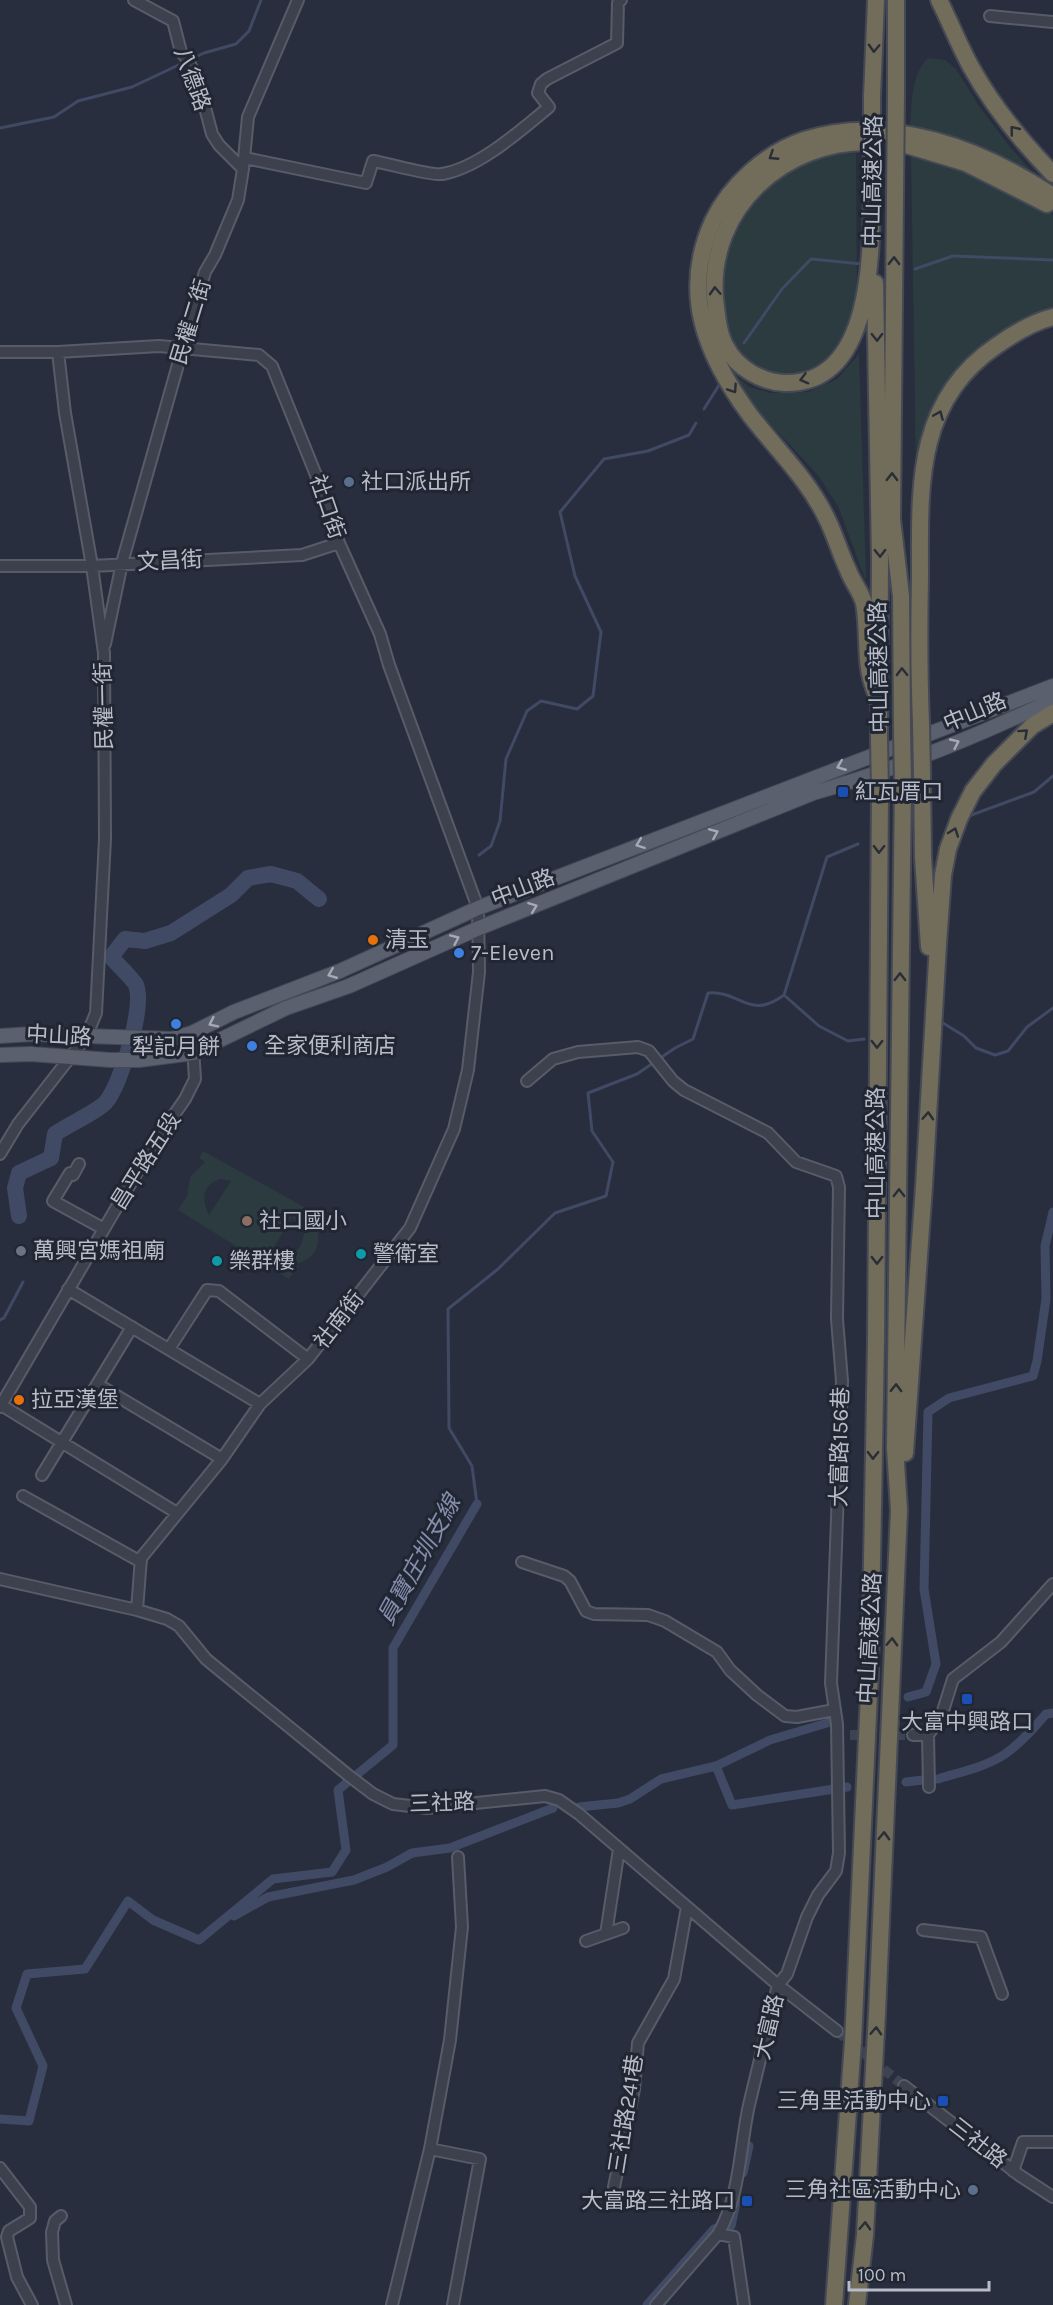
<svg xmlns="http://www.w3.org/2000/svg" width="1053" height="2305" font-family="Karla,'Noto Sans TC',sans-serif">
	<rect width="100%" height="100%" fill="#282e3d"/>
	<path fill="#2b3b3f" fill-rule="evenodd" d="M 928,58 L 945,60 L 956,69 L 979,106 L 1010,147 L 1042,183 L 910,129 C 912,106 910,75 928,58 Z
		M 856,153 L 857,301 L 849,336 L 838,352 L 823,363 L 799,375 L 769,374 L 746,362 L 729,343 L 719,289 L 728,236 L 743,212 L 782,173 L 804,162 L 830,155 Z
		M 911,156 C 961,166 1011,187 1053,215 L 1053,310 L 973,356 L 916,472 Z
		M 859,354 L 866,578 L 865,579 L 838,506 L 817,474 L 735,386 L 720,360 L 749,387 L 772,393 L 808,392 L 837,379 Z
		M 203,1151 L 330,1221 L 328,1230 L 318,1226 C 319,1246 319,1257 296,1264 L 298,1267 L 289,1279 L 178,1210 L 187,1196 L 190,1177 L 205,1162 L 199,1158 ZM 221,1179 L 231,1181 L 209,1215 C 201,1199 202,1184 221,1179 ZM 292,1217 L 304,1231 C 304,1250 288,1263 271,1252 Z"/>
	<g fill="none" stroke-linecap="round" stroke-linejoin="round">
		<path stroke="#404a64" stroke-width="3" d="M 0,128 L 54,117 L 78,101 L 132,87 L 204,53 L 236,44 L 249,31 L 261,0
			M 915,269 L 953,256 L 1053,260
			M 744,343 L 782,289 L 811,259 L 862,264
			M 704,409 L 721,382
			M 966,817 L 1034,792 L 1053,776
			M 479,855 L 491,846 L 500,821 L 506,759 L 527,711 L 541,701 L 577,709 L 593,696 L 601,632 L 575,576 L 560,512 L 604,459 L 648,451 L 689,435 L 696,423
			M 784,995 L 819,1026 L 848,1041 L 864,1039
			M 943,1023 L 964,1036 L 976,1048 L 995,1055 L 1008,1051 L 1027,1027 L 1053,1008
			M 0,1320 L 4,1318 L 23,1282
			M 477,1504 L 472,1466 L 449,1428 L 448,1309 L 498,1269 L 555,1213 L 606,1196 L 613,1162 L 592,1131 L 588,1093 L 637,1074 L 675,1048 L 693,1039 L 708,993 C 740,990 749,1021 784,995 L 827,857 L 858,844"/>
		<path stroke="#404a64" stroke-width="9" d="M 908,1697 L 926,1692 L 936,1664 L 924,1589 L 928,1412 L 949,1398 L 1033,1376 L 1037,1361 L 1046,1299 L 1045,1246 L 1053,1212
			M 716,1766 L 732,1805 L 847,1787
			M 938,1779 C 960,1772 986,1767 1005,1754 C 1021,1743 1034,1728 1046,1714 L 1053,1713
			M 906,1782 L 923,1780
			M 579,1807 L 618,1803 L 630,1799 L 661,1779 L 716,1766 L 770,1740 L 827,1723
			M 234,1916 L 268,1897 L 354,1880 L 387,1867 L 412,1853 L 450,1848 L 553,1808
			M 0,2119 L 29,2121 L 43,2066 L 16,2008 L 27,1974 L 85,1969 L 128,1901 L 153,1920 L 199,1940 L 273,1879 L 332,1872 L 346,1850 L 338,1790 L 393,1745 L 393,1648 L 477,1504
			M 743,2173 L 749,2146
			M 647,2305 L 714,2229 L 731,2226 L 737,2198"/>
		<path stroke="#404a64" stroke-width="16" d="M 19,1216 L 15,1188 L 19,1173 L 51,1158 L 55,1134 C 67,1125 99,1111 106,1102 C 121,1084 145,1006 136,985 C 134,980 117,964 111,957 L 125,939 L 145,941 L 171,933 L 231,895 L 248,878 L 271,874 L 297,881 L 319,899"/>
		<path stroke="#3e4352" stroke-width="10" stroke-dasharray="10 5" stroke-linecap="butt" d="M 850,1735 L 913,1735
			M 837,2031 L 904,2086"/>
		<defs>
			<path id="minor" d="M 134,0 L 173,21 L 181,52 L 188,60 L 198,81 L 212,134 L 219,145 L 243,169
				M 990,16 L 1053,22
				M 245,158 L 366,183 L 373,161 C 387,163 431,176 442,174 C 479,168 521,130 549,107 L 538,93 L 541,84 L 547,79 L 617,43 L 618,3 L 621,0
				M 0,352 L 58,352 L 159,346 L 259,355 L 272,366 L 316,475 L 339,543 L 380,634 L 389,665 L 478,908 L 479,972 L 468,1070 L 454,1129 L 410,1228 L 308,1359 L 260,1404 L 68,1289
				M 0,566 L 92,566 L 302,555 L 339,543
				M 105,644 L 122,563 L 183,347 L 205,272 L 215,255 L 238,200 L 243,169 L 248,117 L 298,0
				M 527,1081 L 553,1059 L 578,1052 L 638,1047 L 649,1051 L 673,1081 L 684,1090 L 768,1133 L 796,1162 L 836,1176 L 839,1187 L 837,1319 L 842,1381 L 831,1683 L 837,1724 L 839,1853 L 836,1871 L 818,1895 L 807,1917 L 787,1974 L 778,1985 C 768,2025 759,2065 749,2105 C 740,2145 740,2198 718,2234 L 656,2305
				M 0,1154 L 18,1124 L 86,1037 L 96,1013 L 105,839 L 104,653 L 92,566 L 65,413 L 58,352
				M 79,1164 L 73,1175 L 70,1173 L 53,1201 L 104,1229
				M 169,1349 L 207,1290 L 219,1291 L 308,1359
				M 97,1384 L 222,1459
				M 1,1405 L 177,1513
				M 0,1407 L 153,1145 L 185,1099 L 195,1079 L 192,1033
				M 42,1475 L 132,1327
				M 23,1496 L 141,1562
				M 522,1562 L 564,1576 L 570,1581 L 586,1611 L 594,1614 L 648,1615 L 665,1621 L 717,1652 L 730,1670 L 757,1695 L 785,1716 L 797,1717 L 834,1710
				M 0,1579 L 137,1610 L 167,1619 L 179,1626 L 206,1659 L 223,1673 L 348,1775 L 373,1794 L 393,1804 L 427,1808 L 545,1796 L 559,1800 L 579,1814 L 778,1985 L 837,2031
				M 137,1610 L 141,1558 L 222,1459 L 260,1404
				M 913,1735 L 928,1735
				M 929,1787 L 928,1735 L 941,1717 L 953,1679 L 1001,1642 L 1053,1584
				M 923,1930 L 981,1937 L 1002,1994
				M 606,1934 L 619,1849
				M 586,1941 L 623,1928
				M 904,2086 L 1019,2175 L 1053,2197
				M 430,2149 L 480,2159 L 453,2305
				M 0,2168 L 30,2207 L 30,2218 L 9,2231 L 7,2237 L 17,2277 L 32,2305
				M 1013,2171 L 1023,2142 L 1053,2142
				M 614,2187 L 634,2089 L 638,2043 L 674,1979 L 687,1907
				M 61,2216 L 55,2221 L 52,2232 L 53,2260 L 66,2305
				M 718,2234 L 734,2237 L 744,2305
				M 392,2305 L 430,2149 L 450,2040 L 462,1927 L 458,1857"/>
			<path id="major" d="M 0,1036 L 32,1034 L 172,1039 L 192,1033 L 234,1012 L 340,971 L 478,908 L 1053,686
				M 0,1055 L 31,1054 L 110,1060 L 139,1060 L 193,1053 L 286,1008 L 349,986 L 479,928 L 813,793 C 895,770 975,737 1053,700"/>
			<path id="highway" d="M 896,0 L 896,94
				M 939,0 C 950,22 959,45 971,67 C 993,107 1022,142 1053,174
				M 872,97 L 876,0
				M 871,142 C 784,140 708,208 715,298 C 717,314 718,333 726,347 C 737,368 761,382 785,383 C 885,385 870,218 872,153
				M 903,144 L 966,163 L 1047,204
				M 895,197 L 892,519 L 901,596 L 902,730
				M 875,283 L 880,559 L 879,739
				M 879,704 C 876,692 870,680 869,668 C 866,647 868,625 864,603 C 861,592 852,581 848,570 C 840,553 835,535 827,519 C 808,479 776,449 750,415 C 706,355 680,293 713,221 C 730,185 766,153 804,140 C 889,113 982,149 1053,196
				M 921,723 C 919,674 919,626 920,577 C 920,489 914,402 996,346 C 1013,334 1033,322 1053,317
				M 922,774 L 923,857 L 929,947
				M 905,1453 L 924,1186 L 938,944 L 943,875 L 948,849 L 959,819 L 973,791 L 994,764 L 1032,726 L 1053,713
				M 834,2305 L 853,2042 L 870,1672 L 876,1340 L 880,791
				M 857,2305 L 865,2235 L 877,2013 L 899,1510 L 895,1448 L 903,783"/>
		</defs>
		<use href="#minor" stroke="#575c68" stroke-width="14"/>
		<use href="#major" stroke="#454a57" stroke-width="16"/>
		<use href="#highway" stroke="#444955" stroke-width="20"/>
		<use href="#minor" stroke="#3c414d" stroke-width="10"/>
		<use href="#major" stroke="#5a606d" stroke-width="14"/>
		<use href="#highway" stroke="#726c5a" stroke-width="16"/>
		<defs>
			<path id="highway-bridge" d="M 872,153 L 872,97
				M 895,197 L 896,94
				M 921,723 L 922,774
				M 902,730 L 903,783
				M 879,739 L 880,791"/>
		</defs>
		<use href="#highway-bridge" stroke="#444955" stroke-width="20" stroke-linecap="butt"/>
		<use href="#highway-bridge" stroke="#726c5a" stroke-width="16"/>
	</g>
	<defs><path id="oneway-chevron" d="M-2-3.5L2.5 0L-2 3.5" fill="none" stroke-width="1.6" stroke-linecap="round" stroke-linejoin="round" transform="scale(1.5)"/></defs>
	<g stroke="#292d37">
		<use href="#oneway-chevron" transform="translate(874 48) rotate(92)"/>
		<use href="#oneway-chevron" transform="translate(1014 130) rotate(-129)"/>
		<use href="#oneway-chevron" transform="translate(773 156) rotate(147)"/>
		<use href="#oneway-chevron" transform="translate(894 261) rotate(-89)"/>
		<use href="#oneway-chevron" transform="translate(715 291) rotate(-93)"/>
		<use href="#oneway-chevron" transform="translate(877 337) rotate(89)"/>
		<use href="#oneway-chevron" transform="translate(804 379) rotate(165)"/>
		<use href="#oneway-chevron" transform="translate(733 389) rotate(56)"/>
		<use href="#oneway-chevron" transform="translate(939 415) rotate(-67)"/>
		<use href="#oneway-chevron" transform="translate(892 477) rotate(-89)"/>
		<use href="#oneway-chevron" transform="translate(880 553) rotate(89)"/>
		<use href="#oneway-chevron" transform="translate(902 672) rotate(-91)"/>
		<use href="#oneway-chevron" transform="translate(1024 733) rotate(-42)"/>
		<use href="#oneway-chevron" transform="translate(954 832) rotate(-70)"/>
		<use href="#oneway-chevron" transform="translate(879 849) rotate(91)"/>
		<use href="#oneway-chevron" transform="translate(900 977) rotate(-89)"/>
		<use href="#oneway-chevron" transform="translate(877 1044) rotate(90)"/>
		<use href="#oneway-chevron" transform="translate(928 1116) rotate(-87)"/>
		<use href="#oneway-chevron" transform="translate(899 1193) rotate(-90)"/>
		<use href="#oneway-chevron" transform="translate(877 1260) rotate(90)"/>
		<use href="#oneway-chevron" transform="translate(896 1388) rotate(-89)"/>
		<use href="#oneway-chevron" transform="translate(873 1455) rotate(91)"/>
		<use href="#oneway-chevron" transform="translate(892 1642) rotate(-88)"/>
		<use href="#oneway-chevron" transform="translate(884 1836) rotate(-88)"/>
		<use href="#oneway-chevron" transform="translate(876 2031) rotate(-87)"/>
		<use href="#oneway-chevron" transform="translate(865 2226) rotate(-87)"/>
	</g>
	<g stroke="#a5aab6">
		<use href="#oneway-chevron" transform="translate(955 743) rotate(-25)"/>
		<use href="#oneway-chevron" transform="translate(841 766) rotate(158)"/>
		<use href="#oneway-chevron" transform="translate(714 833) rotate(-23)"/>
		<use href="#oneway-chevron" transform="translate(640 844) rotate(159)"/>
		<use href="#oneway-chevron" transform="translate(533 907) rotate(-21)"/>
		<use href="#oneway-chevron" transform="translate(455 939) rotate(-24)"/>
		<use href="#oneway-chevron" transform="translate(332 974) rotate(158)"/>
		<use href="#oneway-chevron" transform="translate(213 1023) rotate(154)"/>
	</g>
	<g fill="#5c6f8a" stroke="#212633" stroke-width="2">
		<circle cx="349" cy="482" r="6"/>
		<circle cx="973" cy="2190" r="6"/>
	</g>
	<g fill="#1a4fb4" stroke="#212633" stroke-width="2">
		<rect x="837" y="786" width="12" height="12" rx="3"/>
		<rect x="961" y="1693" width="12" height="12" rx="3"/>
		<rect x="937" y="2095" width="12" height="12" rx="3"/>
		<rect x="741" y="2195" width="12" height="12" rx="3"/>
	</g>
	<g fill="#e8710a" stroke="#212633" stroke-width="2">
		<circle cx="373" cy="940" r="6"/>
		<circle cx="19" cy="1400" r="6"/>
	</g>
	<g fill="#3f7fe0" stroke="#212633" stroke-width="2">
		<circle cx="459" cy="953" r="6"/>
		<circle cx="176" cy="1024" r="6"/>
		<circle cx="252" cy="1046" r="6"/>
	</g>
	<circle fill="#8d6e63" stroke="#212633" stroke-width="2" cx="247" cy="1221" r="6"/>
	<circle fill="#6b7280" stroke="#212633" stroke-width="2" cx="21" cy="1251" r="6"/>
	<g fill="#0f9aa8" stroke="#212633" stroke-width="2">
		<circle cx="361" cy="1254" r="6"/>
		<circle cx="217" cy="1261" r="6"/>
	</g>
	<g text-anchor="middle" dominant-baseline="central" stroke-width="6" stroke-linejoin="round" paint-order="stroke">
		<g font-size="22" fill="#b8bcc8" stroke="#212633">
			<text transform="translate(192 79) rotate(70)">八德路</text>
			<text transform="translate(873 181) rotate(-89)">中山高速公路</text>
			<text transform="translate(191 322) rotate(-73)">民權二街</text>
			<text transform="translate(327 507) rotate(71)">社口街</text>
			<text transform="translate(170 561) rotate(-3)">文昌街</text>
			<text transform="translate(879 667) rotate(-91)">中山高速公路</text>
			<text transform="translate(104 706) rotate(-91)">民權一街</text>
			<text transform="translate(975 712) rotate(-23)">中山路</text>
			<text transform="translate(523 888) rotate(-21)">中山路</text>
			<text transform="translate(59 1036) rotate(3)">中山路</text>
			<text transform="translate(876 1153) rotate(-90)">中山高速公路</text>
			<text transform="translate(146 1161) rotate(-58)">昌平路五段</text>
			<text transform="translate(339 1320) rotate(-52)">社南街</text>
			<text transform="translate(840 1447) rotate(-89)">大富路156巷</text>
			<text transform="translate(870 1638) rotate(-87)">中山高速公路</text>
			<text transform="translate(442 1803) rotate(-2)">三社路</text>
			<text transform="translate(769 2027) rotate(-77)">大富路</text>
			<text transform="translate(626 2114) rotate(-81)">三社路241巷</text>
			<text transform="translate(978 2143) rotate(38)">三社路</text>
		</g>
		<g font-size="22" fill="#b8bcc8" stroke="#212633" text-anchor="start">
			<text x="361" y="482">社口派出所</text>
			<text x="855" y="792">紅瓦厝口</text>
			<text x="385" y="940">清玉</text>
			<text x="471" y="953">7-Eleven</text>
			<text x="264" y="1046">全家便利商店</text>
			<text x="176" y="1047" text-anchor="middle">犁記月餅</text>
			<text x="259" y="1221">社口國小</text>
			<text x="33" y="1251">萬興宮媽祖廟</text>
			<text x="373" y="1254">警衛室</text>
			<text x="229" y="1261">樂群樓</text>
			<text x="31" y="1400">拉亞漢堡</text>
			<text x="967" y="1722" text-anchor="middle">大富中興路口</text>
			<text x="931" y="2101" text-anchor="end">三角里活動中心</text>
			<text x="961" y="2190" text-anchor="end">三角社區活動中心</text>
			<text x="735" y="2201" text-anchor="end">大富路三社路口</text>
		</g>
		<g font-size="24" font-style="italic" fill="#848eac" stroke="#212633">
			<text transform="translate(419 1560) rotate(-61)">員寶庄圳支線</text>
		</g>
	</g>
	<path d="M849 2281v9h140v-9" fill="none" stroke="#b8bcc8" stroke-width="3"/>
	<text x="858" y="2281" font-size="18" fill="#b8bcc8" stroke="#212633" stroke-width="4.5" paint-order="stroke">100 m</text>
</svg>
